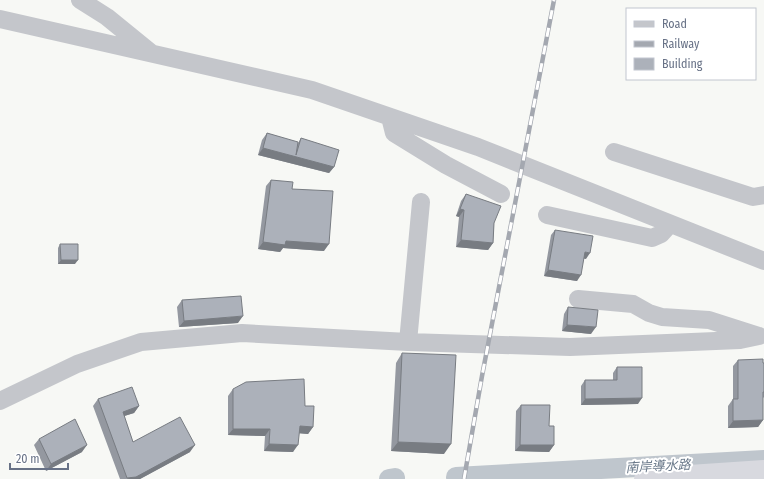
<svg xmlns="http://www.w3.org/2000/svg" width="764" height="479" font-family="'Fira Sans Condensed','Noto Sans JP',sans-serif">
	<rect width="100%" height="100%" fill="#f7f8f5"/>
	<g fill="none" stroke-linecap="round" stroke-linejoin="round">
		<path stroke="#bfc6cd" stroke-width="20" d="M 456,477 L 764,460
			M 389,479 L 395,478"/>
		<path stroke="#c4c6cb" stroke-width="18" d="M 80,0 L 107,17 L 150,52
			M 0,19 L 312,90 L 478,147 L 764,261
			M 390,117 L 394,133 L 446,165 L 501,194
			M 614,152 L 753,197 L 764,195
			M 547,215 L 652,238 L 661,234 L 670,224
			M 578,299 L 633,304 L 649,313 L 662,317 L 709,320 L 759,336
			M 408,342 L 421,202
			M 0,401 L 77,364 L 141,342 L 242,333 L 408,342 L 570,347 L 740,340 L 759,336"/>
		<path stroke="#d8d9df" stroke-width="22" d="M 645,479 L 764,471"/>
		<defs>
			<path id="rail" d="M 464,479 L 482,376 L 554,0"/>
		</defs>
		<use href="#rail" stroke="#a4a8b0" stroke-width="4.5"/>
		<use href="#rail" stroke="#fff" stroke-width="3" stroke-dasharray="9" stroke-linecap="butt"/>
	</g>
	<path fill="#9498a0" d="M 267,133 L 298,143 L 301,138 L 334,167 L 329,173 L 258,155 L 262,140 Z
		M 271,180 L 292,189 L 324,251 L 283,248 L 280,252 L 258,249 L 266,186 Z
		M 466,194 L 494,223 L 493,243 L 488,250 L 456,247 L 459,217 L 456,216 L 461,201 Z
		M 555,230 L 586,259 L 584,258 L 577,281 L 544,276 L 551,235 Z
		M 60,244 L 75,264 L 58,264 L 58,248 Z
		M 182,300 L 238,323 L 179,327 L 177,307 Z
		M 568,307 L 591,334 L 562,331 L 564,314 Z
		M 402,353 L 444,454 L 391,451 L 396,363 Z
		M 738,360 L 764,363 L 764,397 L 763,398 L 763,420 L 758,427 L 728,428 L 728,406 L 733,399 L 733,366 Z
		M 617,367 L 638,404 L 581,405 L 581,386 L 585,380 L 613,380 L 613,373 Z
		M 233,389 L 305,406 L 313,427 L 308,434 L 299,433 L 293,452 L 264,451 L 265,436 L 228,435 L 228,396 Z
		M 98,399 L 139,406 L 134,413 L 124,416 L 133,442 L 190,452 L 140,479 L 120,479 L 93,406 Z
		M 521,405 L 549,426 L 554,445 L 549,452 L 515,451 L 516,411 Z
		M 39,439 L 82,452 L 46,471 L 34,445 Z"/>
	<path fill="#787c82" d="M 263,148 L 334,167 L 329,173 L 258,155 Z
		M 460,209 L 464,210 L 459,217 L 456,216 Z
		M 461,240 L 493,243 L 488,250 L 456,247 Z
		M 286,241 L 329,244 L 324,251 L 283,248 L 280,252 L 258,249 L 263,242 Z
		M 585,252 L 590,253 L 586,259 L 581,258 Z
		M 61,260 L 78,260 L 75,264 L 58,264 Z
		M 548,270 L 581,275 L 577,281 L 544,276 Z
		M 243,316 L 238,323 L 179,327 L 184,321 Z
		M 567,325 L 596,327 L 591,334 L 562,331 Z
		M 642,398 L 638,404 L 581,405 L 585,399 Z
		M 139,406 L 134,413 L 118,418 L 123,412 Z
		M 763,420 L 758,427 L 728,428 L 733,421 Z
		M 300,426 L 313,427 L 308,434 L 295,433 Z
		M 233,429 L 270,429 L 265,436 L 228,435 Z
		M 398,442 L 451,444 L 444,454 L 391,451 Z
		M 269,444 L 298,445 L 293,452 L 264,451 Z
		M 87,445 L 82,452 L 46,471 L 51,464 Z
		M 195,445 L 190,452 L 140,479 L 127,479 Z
		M 520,445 L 554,445 L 549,452 L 515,451 Z"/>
	<path fill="#acb1ba" stroke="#787c82" d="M 267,133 L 298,142 L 296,155 L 301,138 L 339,150 L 334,167 L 263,148 Z
		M 271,180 L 293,182 L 292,189 L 333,191 L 329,244 L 286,241 L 285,245 L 263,242 Z
		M 466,194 L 501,206 L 494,223 L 493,243 L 461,240 L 464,210 L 460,209 Z
		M 555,230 L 593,236 L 590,253 L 585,252 L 581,275 L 548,270 Z
		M 60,244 L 78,244 L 78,260 L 61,260 Z
		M 241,296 L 243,316 L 184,321 L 182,300 Z
		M 568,307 L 598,310 L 596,327 L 567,325 Z
		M 402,353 L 456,355 L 451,444 L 398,442 Z
		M 763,359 L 763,363 L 764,363 L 764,392 L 763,392 L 763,420 L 733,421 L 733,399 L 738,399 L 738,360 Z
		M 617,367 L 642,367 L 642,398 L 585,399 L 585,380 L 617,380 Z
		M 304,379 L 305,406 L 314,406 L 313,427 L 300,426 L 298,445 L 269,444 L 270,429 L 233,429 L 233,389 L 246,382 Z
		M 132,387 L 139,406 L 123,412 L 133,442 L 180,417 L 195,445 L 136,477 L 127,478 L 98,399 Z
		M 521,405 L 550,405 L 549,426 L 554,426 L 554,445 L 520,445 Z
		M 75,419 L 87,445 L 51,464 L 39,439 Z"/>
	<g text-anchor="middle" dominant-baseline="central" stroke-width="4" stroke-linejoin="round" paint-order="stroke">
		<g font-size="13" font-style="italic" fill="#697889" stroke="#fff">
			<text transform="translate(658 466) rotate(-3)">南岸導水路</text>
		</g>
	</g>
	<rect x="626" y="8" width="130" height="72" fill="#ffffff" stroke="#c2c6cf"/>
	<rect x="634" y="21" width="20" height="6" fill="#c4c6cb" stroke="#c2c6cf"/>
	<text x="662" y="28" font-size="12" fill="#677186">Road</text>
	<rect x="634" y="41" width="20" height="6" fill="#a4a8b0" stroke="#c2c6cf"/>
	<text x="662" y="48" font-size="12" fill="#677186">Railway</text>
	<rect x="634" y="58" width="20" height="12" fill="#acb1ba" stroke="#c2c6cf"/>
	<text x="662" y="68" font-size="12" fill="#677186">Building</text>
	<path d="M10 463v6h58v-6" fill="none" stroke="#677186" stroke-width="2"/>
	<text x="16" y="463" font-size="12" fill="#677186" stroke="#ffffff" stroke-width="3" paint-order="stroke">20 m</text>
</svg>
